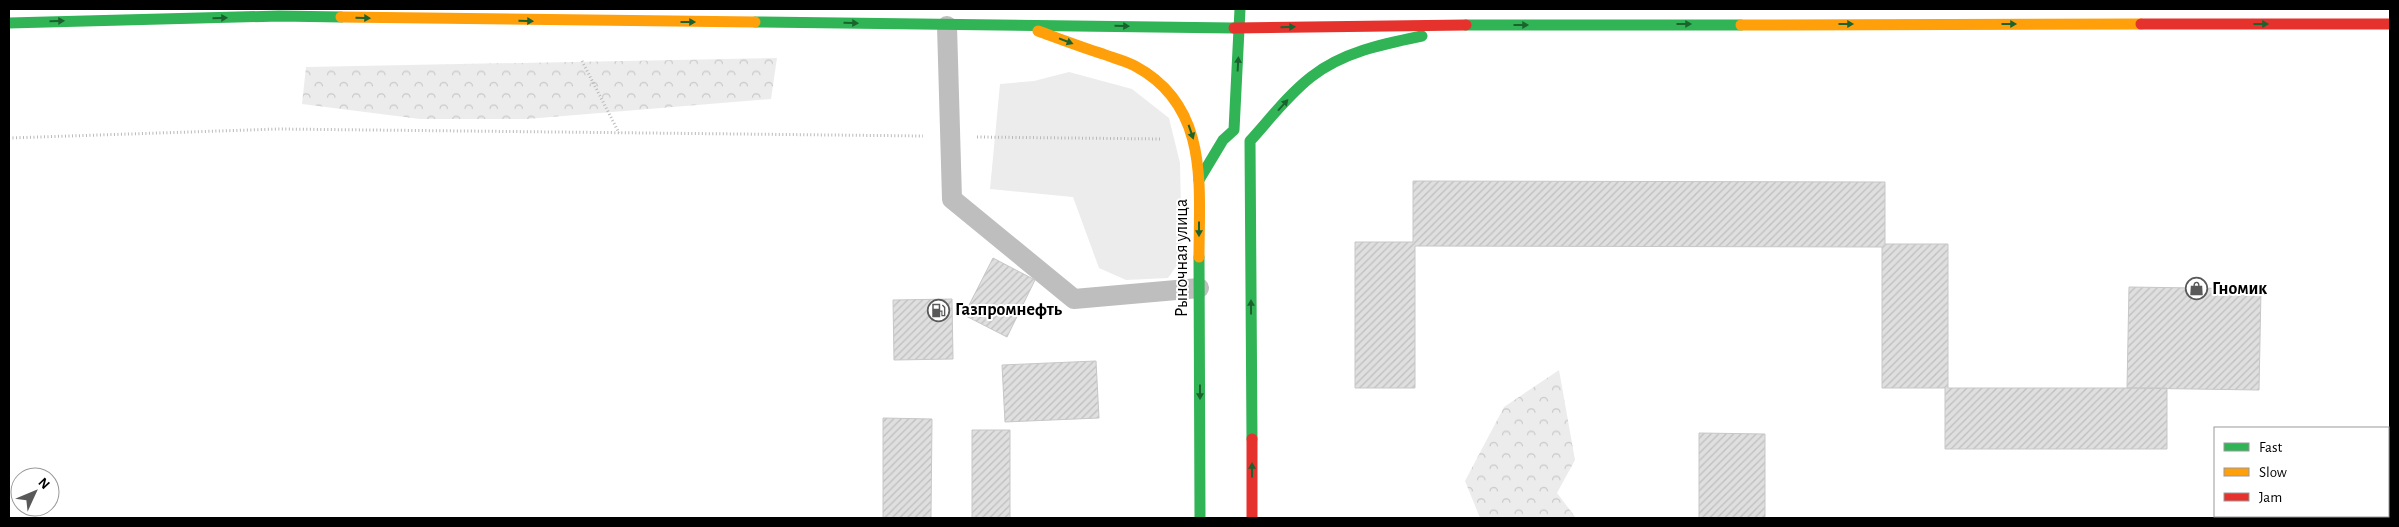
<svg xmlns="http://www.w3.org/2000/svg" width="2399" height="527" font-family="'Alegreya Sans',sans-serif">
	<defs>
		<pattern id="forest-crowns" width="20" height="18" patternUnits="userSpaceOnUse" patternTransform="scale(1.25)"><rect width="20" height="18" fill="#ececec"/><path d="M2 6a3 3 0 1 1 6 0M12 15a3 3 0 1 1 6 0" fill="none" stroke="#c9c9c9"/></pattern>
		<pattern id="building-hatch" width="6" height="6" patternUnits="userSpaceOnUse" patternTransform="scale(1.25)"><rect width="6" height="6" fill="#dfdfdf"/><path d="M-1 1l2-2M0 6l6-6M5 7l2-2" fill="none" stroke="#bebebe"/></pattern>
	</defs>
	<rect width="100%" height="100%" fill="#fff"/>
	<path fill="#ececec" d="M 1069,72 L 1132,89 L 1169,118 L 1180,163 L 1182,258 L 1168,278 L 1126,280 L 1099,268 L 1073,197 L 990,189 L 1000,84 L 1034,81 Z"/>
	<path fill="url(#forest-crowns)" d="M 777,58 L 771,99 L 527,119 L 420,119 L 302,104 L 306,67 Z
		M 1559,370 L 1575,460 L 1557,493 L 1576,518 L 1480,518 L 1465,481 L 1504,407 Z"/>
	<path fill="url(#building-hatch)" stroke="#c7c7c7" d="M 1413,181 L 1885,182 L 1885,244 L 1948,244 L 1948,388 L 2167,388 L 2167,449 L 1945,449 L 1945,388 L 1882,388 L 1882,247 L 1415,246 L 1415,388 L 1355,388 L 1355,242 L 1413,242 Z
		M 993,258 L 1035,280 L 1007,337 L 964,315 Z
		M 2129,287 L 2261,289 L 2259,390 L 2127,388 Z
		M 952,299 L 953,359 L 894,360 L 893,300 Z
		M 1096,361 L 1099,418 L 1005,422 L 1002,365 Z
		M 883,418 L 932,419 L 931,518 L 883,518 Z
		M 972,430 L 1010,430 L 1010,518 L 972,518 Z
		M 1699,433 L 1765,434 L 1765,518 L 1699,518 Z"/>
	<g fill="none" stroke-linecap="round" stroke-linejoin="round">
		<path stroke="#b9b9b9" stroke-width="3" stroke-dasharray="1 2.5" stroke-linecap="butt" d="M 582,61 L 619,133
			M 977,137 L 1161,139
			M 9,138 L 279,129 L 923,136"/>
		<path stroke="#bebebe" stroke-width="20" d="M 947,26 L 952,199 L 1074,299 L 1199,288"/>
		<path stroke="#30b455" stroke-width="11" d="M 755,22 L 1234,28
			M 9,23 L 279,16 L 341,17
			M 1466,25 L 1741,25
			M 1250,141 L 1252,439
			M 1250,141 C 1270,119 1288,95 1311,77 C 1343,52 1383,44 1422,36
			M 1199,180 L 1223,140 L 1234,130 L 1240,9
			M 1199,257 L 1200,518"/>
		<path stroke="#ff9f0a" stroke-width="11" d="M 341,17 L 755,22
			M 1741,25 L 2141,24
			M 1038,31 C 1060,39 1081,47 1103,54 C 1113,58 1126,61 1135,66 C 1210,106 1199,186 1199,257"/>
		<path stroke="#e5322d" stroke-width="11" d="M 2141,24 L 2390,24
			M 1234,28 L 1466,25
			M 1252,439 L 1252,518"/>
	</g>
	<defs><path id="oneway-solid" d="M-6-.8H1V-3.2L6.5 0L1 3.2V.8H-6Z" transform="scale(1.25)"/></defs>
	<g fill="#1a632f">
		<use href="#oneway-solid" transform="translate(220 18) rotate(-1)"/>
		<use href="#oneway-solid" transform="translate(363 18) rotate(1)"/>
		<use href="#oneway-solid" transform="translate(57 21) rotate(-1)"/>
		<use href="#oneway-solid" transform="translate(526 21) rotate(1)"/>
		<use href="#oneway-solid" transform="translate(688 22)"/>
		<use href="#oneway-solid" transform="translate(851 23) rotate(1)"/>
		<use href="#oneway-solid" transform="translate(1684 24)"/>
		<use href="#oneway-solid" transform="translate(1846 24)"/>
		<use href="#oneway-solid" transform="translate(2009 24)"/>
		<use href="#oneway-solid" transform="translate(2261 24)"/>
		<use href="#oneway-solid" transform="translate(1521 25)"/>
		<use href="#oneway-solid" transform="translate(1122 26) rotate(1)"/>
		<use href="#oneway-solid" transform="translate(1288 27) rotate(-1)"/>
		<use href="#oneway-solid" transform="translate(1066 41) rotate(21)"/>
		<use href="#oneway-solid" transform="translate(1238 64) rotate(-87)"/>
		<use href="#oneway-solid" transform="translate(1283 105) rotate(-48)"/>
		<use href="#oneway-solid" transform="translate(1191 132) rotate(71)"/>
		<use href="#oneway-solid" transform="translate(1199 229) rotate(90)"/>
		<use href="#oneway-solid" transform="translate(1251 307) rotate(-90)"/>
		<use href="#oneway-solid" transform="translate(1200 392) rotate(90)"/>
		<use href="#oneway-solid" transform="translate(1252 470) rotate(-90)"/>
	</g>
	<defs>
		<symbol id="shop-ring" viewBox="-11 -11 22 22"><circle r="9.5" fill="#fff" stroke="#595959" stroke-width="1.5"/><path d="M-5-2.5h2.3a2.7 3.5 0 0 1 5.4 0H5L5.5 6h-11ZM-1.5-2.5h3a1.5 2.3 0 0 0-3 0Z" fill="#595959"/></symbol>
		<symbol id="fuel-ring" viewBox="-11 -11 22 22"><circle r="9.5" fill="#fff" stroke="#595959" stroke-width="1.5"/><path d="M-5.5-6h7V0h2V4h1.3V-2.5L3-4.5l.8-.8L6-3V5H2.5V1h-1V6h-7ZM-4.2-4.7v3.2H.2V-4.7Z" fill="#595959"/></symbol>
	</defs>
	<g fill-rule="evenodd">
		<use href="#shop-ring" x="2184" y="276" width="25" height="25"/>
		<use href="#fuel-ring" x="926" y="298" width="25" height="25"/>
	</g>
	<g text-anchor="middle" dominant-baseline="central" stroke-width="4" stroke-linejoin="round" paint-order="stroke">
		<g font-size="18" fill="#000" stroke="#fff">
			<text transform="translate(1182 258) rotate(-90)">Рыночная улица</text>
		</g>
		<g font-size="18" font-weight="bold" fill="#000" stroke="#fff" text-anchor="start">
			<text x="2212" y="289">Гномик</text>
			<text x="955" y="310">Газпромнефть</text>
		</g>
	</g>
	<rect width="2399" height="527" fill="none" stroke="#000000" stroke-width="20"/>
	<rect x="2214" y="427" width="175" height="90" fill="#ffffff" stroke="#999999"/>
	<rect x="2224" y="443" width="25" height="8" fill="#30b455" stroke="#999999"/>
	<text x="2259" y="452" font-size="15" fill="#000000">Fast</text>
	<rect x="2224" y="468" width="25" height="8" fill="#ff9f0a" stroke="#999999"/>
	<text x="2259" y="477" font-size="15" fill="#000000">Slow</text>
	<rect x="2224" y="493" width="25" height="8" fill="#e5322d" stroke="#999999"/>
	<text x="2259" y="502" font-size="15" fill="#000000">Jam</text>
	<g transform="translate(35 492) rotate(46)"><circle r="24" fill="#ffffff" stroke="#999999"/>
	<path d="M0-4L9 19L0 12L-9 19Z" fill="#595959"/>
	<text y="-8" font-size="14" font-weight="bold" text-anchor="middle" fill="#000000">N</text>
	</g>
</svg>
